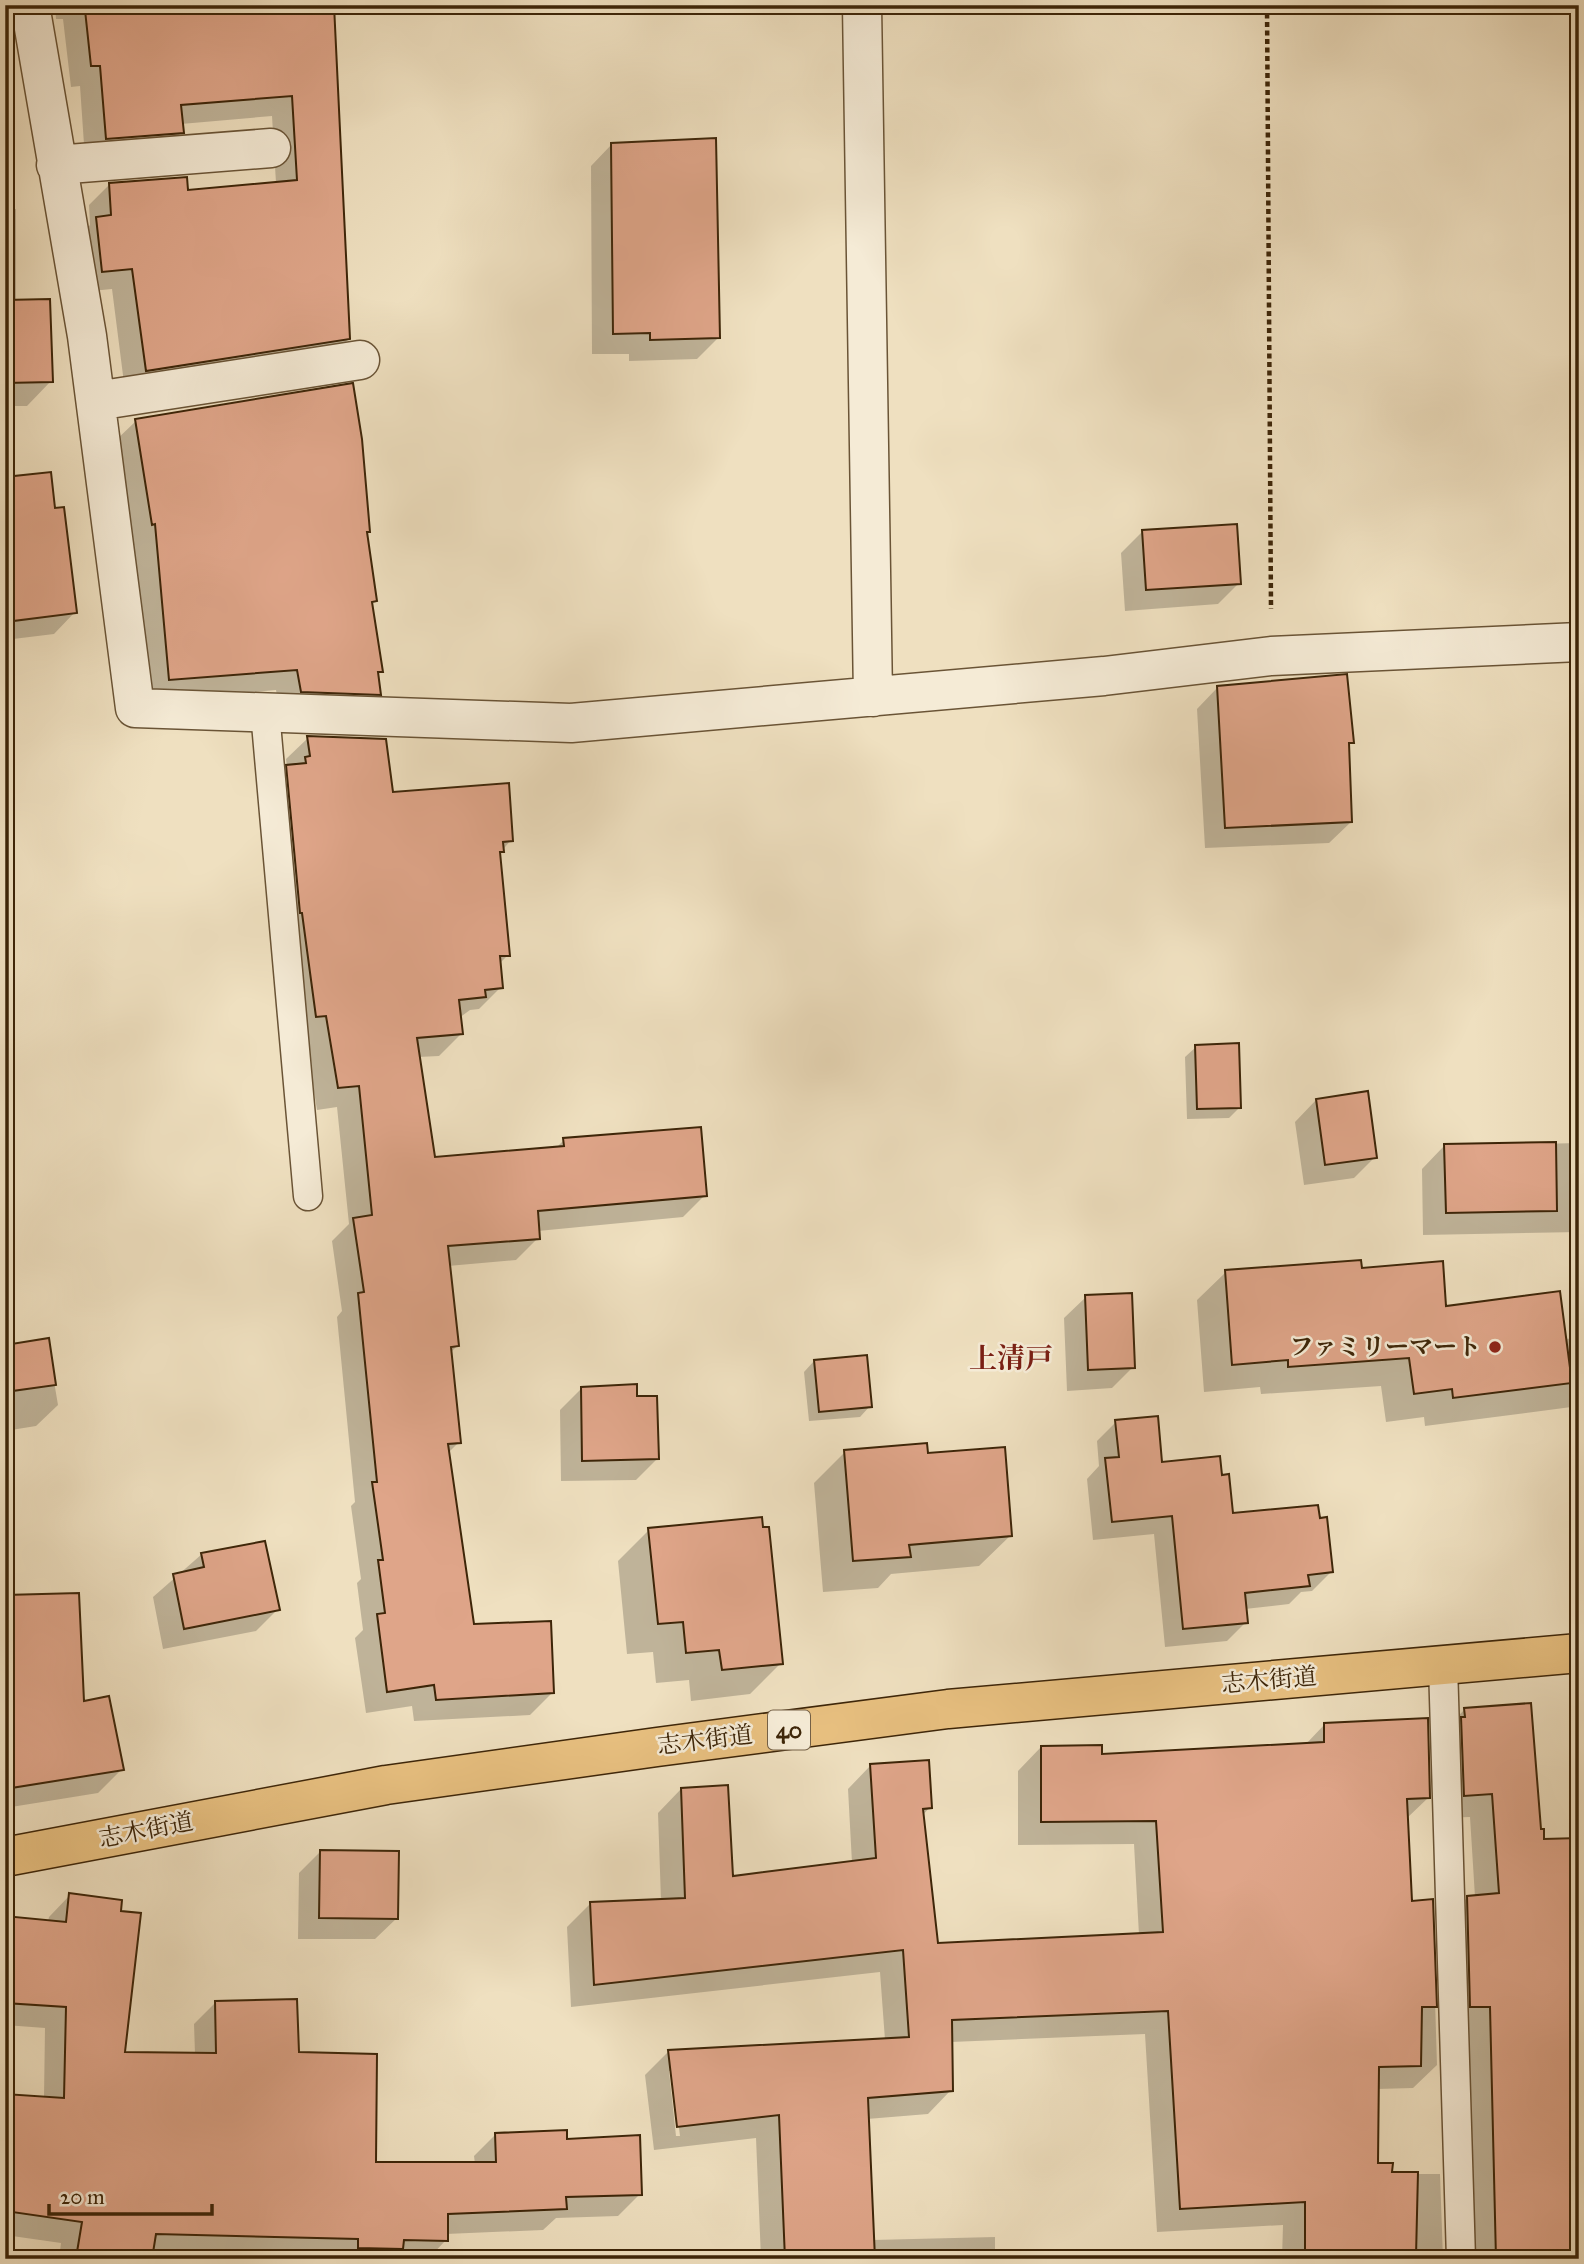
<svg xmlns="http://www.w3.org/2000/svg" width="1584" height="2264" font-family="'IM FELL Great Primer','Noto Serif JP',serif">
	<rect width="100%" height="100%" fill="#efe0c0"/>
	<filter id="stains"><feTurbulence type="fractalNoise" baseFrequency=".00286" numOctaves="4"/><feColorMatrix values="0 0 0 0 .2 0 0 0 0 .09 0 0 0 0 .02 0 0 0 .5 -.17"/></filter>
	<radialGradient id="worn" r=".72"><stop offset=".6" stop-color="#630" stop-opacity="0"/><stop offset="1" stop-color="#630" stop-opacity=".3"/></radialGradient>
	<path fill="#0003" fill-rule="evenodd" d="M 55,5 L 333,5 L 349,339 L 327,360 L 125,391 L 112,289 L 81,292 L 75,240 L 90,225 L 89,205 L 110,184 L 187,191 L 276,183 L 272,116 L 181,124 L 182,132 L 161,153 L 85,159 L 80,86 L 71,87 L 63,19 L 56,19 Z
		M 612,144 L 718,338 L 697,359 L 629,361 L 629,354 L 592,354 L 591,166 Z
		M 16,209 L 16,301 L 51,381 L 27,406 L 5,406 L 5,210 Z
		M 136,421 L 369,531 L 365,535 L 375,600 L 371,604 L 381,671 L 377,676 L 379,694 L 358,715 L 280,712 L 276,690 L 148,701 L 134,545 L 131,545 L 114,442 Z
		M 5,479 L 54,510 L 75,612 L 54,634 L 5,640 Z
		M 1142,532 L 1239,583 L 1218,604 L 1125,611 L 1121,553 Z
		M 1218,687 L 1352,742 L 1347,746 L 1351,822 L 1329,843 L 1205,848 L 1197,709 Z
		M 308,738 L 391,793 L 511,840 L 499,854 L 508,955 L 499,964 L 501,987 L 479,1009 L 470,1010 L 459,1018 L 461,1034 L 439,1056 L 418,1057 L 434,1159 L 556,1148 L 564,1140 L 705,1195 L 683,1217 L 538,1231 L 538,1238 L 516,1260 L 448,1266 L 457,1346 L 450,1353 L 459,1442 L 448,1453 L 472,1626 L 552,1693 L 530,1715 L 414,1721 L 412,1706 L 366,1713 L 355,1638 L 363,1630 L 357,1583 L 361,1579 L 351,1506 L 355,1502 L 337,1317 L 342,1311 L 332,1241 L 349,1224 L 337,1107 L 317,1110 L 265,789 L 287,767 L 286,759 Z
		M 1196,1047 L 1239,1108 L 1229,1118 L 1187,1119 L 1185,1057 Z
		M 1316,1100 L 1375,1157 L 1354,1178 L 1304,1185 L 1295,1122 Z
		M 1579,1143 L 1579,1232 L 1423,1235 L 1422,1169 L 1444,1146 Z
		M 1360,1270 L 1444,1308 L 1565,1339 L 1579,1338 L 1579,1406 L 1425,1426 L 1424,1417 L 1386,1422 L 1381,1386 L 1261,1394 L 1260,1387 L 1204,1392 L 1197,1300 L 1226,1272 Z
		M 1086,1297 L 1133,1367 L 1112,1388 L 1067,1391 L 1064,1318 Z
		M 47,1340 L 58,1405 L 36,1426 L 5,1431 L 5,1346 Z
		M 814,1361 L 870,1406 L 860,1417 L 809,1421 L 804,1372 Z
		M 581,1389 L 636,1398 L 657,1459 L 636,1480 L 561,1481 L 560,1410 Z
		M 1116,1422 L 1160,1464 L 1220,1477 L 1232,1515 L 1331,1572 L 1312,1591 L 1301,1592 L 1289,1604 L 1245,1609 L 1246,1622 L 1227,1641 L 1165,1647 L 1154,1534 L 1093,1540 L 1087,1479 L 1099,1466 L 1097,1441 Z
		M 845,1452 L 927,1455 L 1011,1535 L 979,1566 L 891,1574 L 878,1588 L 823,1592 L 814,1483 Z
		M 761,1529 L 781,1663 L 750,1694 L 691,1701 L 689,1680 L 656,1683 L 653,1652 L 627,1654 L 618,1561 L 649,1530 Z
		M 202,1554 L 278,1609 L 256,1631 L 163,1649 L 153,1597 Z
		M 5,1579 L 8,1579 L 9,1596 L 82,1703 L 122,1769 L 98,1793 L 5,1808 Z
		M 1465,1709 L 1543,1841 L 1579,2259 L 1454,2259 L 1444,1921 L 1467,1898 L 1475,1897 L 1470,1817 L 1441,1818 L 1442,1733 Z
		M 1324,1725 L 1429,1797 L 1406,1819 L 1410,1903 L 1432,1901 L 1437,2065 L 1413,2088 L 1377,2089 L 1377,2165 L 1390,2174 L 1440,2174 L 1443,2259 L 1282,2259 L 1283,2225 L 1157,2232 L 1145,2034 L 951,2042 L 951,2090 L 928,2114 L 867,2119 L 872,2240 L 995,2237 L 995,2259 L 761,2259 L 756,2138 L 654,2150 L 645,2075 L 669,2051 L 885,2040 L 880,1972 L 571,2007 L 567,1927 L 590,1904 L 661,1901 L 658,1813 L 681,1789 L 731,1878 L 852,1863 L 848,1789 L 871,1765 L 930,1807 L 922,1816 L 937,1945 L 1139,1935 L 1134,1844 L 1018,1845 L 1018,1771 L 1041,1747 L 1101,1756 L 1305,1745 ZM 669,2071 L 672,2071 L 680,2136 L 676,2136 Z
		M 320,1852 L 397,1918 L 375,1939 L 298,1939 L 299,1873 Z
		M 70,1895 L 123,2054 L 195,2054 L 194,2024 L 215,2003 L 297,2054 L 374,2164 L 475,2164 L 474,2156 L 496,2134 L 566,2140 L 640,2194 L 618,2216 L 556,2218 L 543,2230 L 446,2234 L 446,2240 L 428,2259 L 151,2255 L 150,2259 L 59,2259 L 61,2243 L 5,2235 L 5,2096 L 44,2098 L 45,2028 L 5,2025 L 5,1918 L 48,1922 L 49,1917 Z"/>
	<path fill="#dfa589" stroke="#3d2508" stroke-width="2" d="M 143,5 L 334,5 L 350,339 L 146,371 L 132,269 L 102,272 L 96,217 L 111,215 L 109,183 L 187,177 L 188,190 L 297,180 L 292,96 L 181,105 L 184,133 L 106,139 L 100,66 L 91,66 L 85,10 Z
		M 716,138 L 720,338 L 650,340 L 650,333 L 613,334 L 611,143 Z
		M 50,299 L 53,382 L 5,383 L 5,300 Z
		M 353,383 L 362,439 L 370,532 L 367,532 L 377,601 L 372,602 L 383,672 L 378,672 L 381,695 L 301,692 L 297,670 L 169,680 L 155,524 L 152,525 L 135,419 Z
		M 51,472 L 55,508 L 64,507 L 77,613 L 5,622 L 5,477 Z
		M 1237,524 L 1241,584 L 1146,590 L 1142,530 Z
		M 1347,674 L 1354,743 L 1349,743 L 1352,822 L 1225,828 L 1217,686 Z
		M 307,736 L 386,739 L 393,792 L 509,783 L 513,841 L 503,842 L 504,852 L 500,852 L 510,956 L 500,956 L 503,988 L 485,990 L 486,997 L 459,1000 L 463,1034 L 417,1038 L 435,1157 L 564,1146 L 563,1138 L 701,1127 L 707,1196 L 538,1211 L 540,1239 L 448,1246 L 459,1346 L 451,1347 L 461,1443 L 448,1444 L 474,1624 L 551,1621 L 554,1693 L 436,1700 L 434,1685 L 387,1692 L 377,1614 L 385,1613 L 378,1560 L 383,1560 L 372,1482 L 377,1482 L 358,1293 L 364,1292 L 353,1218 L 372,1215 L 359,1086 L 338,1088 L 326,1016 L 316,1017 L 302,913 L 300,913 L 286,765 L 306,763 L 305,757 L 310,756 Z
		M 1239,1043 L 1241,1108 L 1197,1109 L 1195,1045 Z
		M 1368,1091 L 1377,1158 L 1325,1165 L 1316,1099 Z
		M 1556,1142 L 1557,1211 L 1446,1213 L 1444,1144 Z
		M 1361,1260 L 1362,1268 L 1443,1261 L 1446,1306 L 1560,1291 L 1572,1383 L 1453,1398 L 1452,1389 L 1414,1394 L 1409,1358 L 1288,1367 L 1288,1360 L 1232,1365 L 1225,1270 Z
		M 1132,1293 L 1135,1368 L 1088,1370 L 1085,1295 Z
		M 49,1338 L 56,1385 L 5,1392 L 5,1345 Z
		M 867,1355 L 872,1407 L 819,1412 L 814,1360 Z
		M 637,1384 L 637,1396 L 657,1396 L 659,1459 L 582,1461 L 581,1387 Z
		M 1158,1416 L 1162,1462 L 1220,1456 L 1222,1475 L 1229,1474 L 1233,1513 L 1318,1505 L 1320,1518 L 1327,1517 L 1333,1572 L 1308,1575 L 1310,1586 L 1245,1593 L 1248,1623 L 1183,1629 L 1172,1516 L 1112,1522 L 1105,1458 L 1119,1457 L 1115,1420 Z
		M 927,1443 L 928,1453 L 1005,1447 L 1012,1536 L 909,1545 L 911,1557 L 853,1561 L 844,1450 Z
		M 762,1517 L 763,1527 L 769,1527 L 783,1664 L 722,1670 L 719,1650 L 686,1653 L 683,1622 L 658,1624 L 648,1528 Z
		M 265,1541 L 280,1610 L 184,1629 L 173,1574 L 204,1567 L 201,1553 Z
		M 79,1593 L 84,1701 L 109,1696 L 124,1770 L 5,1789 L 5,1595 Z
		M 1531,1703 L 1541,1829 L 1544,1829 L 1544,1839 L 1579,1838 L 1579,2259 L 1496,2259 L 1490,2007 L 1470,2007 L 1467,1896 L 1499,1893 L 1492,1794 L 1464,1796 L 1461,1717 L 1465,1717 L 1464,1708 Z
		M 1428,1718 L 1430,1798 L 1407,1799 L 1412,1901 L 1433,1899 L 1437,2007 L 1422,2007 L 1421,2066 L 1379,2067 L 1378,2163 L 1393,2163 L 1392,2172 L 1418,2172 L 1416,2256 L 1305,2259 L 1305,2202 L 1180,2209 L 1168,2011 L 952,2020 L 953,2091 L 868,2098 L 875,2259 L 785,2259 L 779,2115 L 677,2127 L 668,2050 L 909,2037 L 903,1950 L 594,1985 L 590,1902 L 685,1898 L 681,1788 L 728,1785 L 733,1876 L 876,1858 L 870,1764 L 929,1760 L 932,1808 L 923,1809 L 938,1943 L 1163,1932 L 1156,1821 L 1041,1822 L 1041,1746 L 1102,1745 L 1102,1754 L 1324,1742 L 1324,1723 Z
		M 320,1850 L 399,1851 L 398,1919 L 319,1918 Z
		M 69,1893 L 122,1900 L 121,1911 L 141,1913 L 125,2052 L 216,2053 L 215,2001 L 297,1999 L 299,2052 L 377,2054 L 376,2162 L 496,2162 L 495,2133 L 567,2130 L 567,2139 L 640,2135 L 642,2195 L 566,2197 L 567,2209 L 448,2214 L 448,2241 L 404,2240 L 403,2249 L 358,2248 L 358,2239 L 156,2234 L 152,2259 L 120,2259 L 77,2252 L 82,2222 L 5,2211 L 5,2094 L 64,2098 L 66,2007 L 5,2003 L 5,1916 L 66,1922 Z"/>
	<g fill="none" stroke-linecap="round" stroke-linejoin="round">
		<defs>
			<path id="service" d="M 265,712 L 308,1196
				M 1443,1665 L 1461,2259"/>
			<path id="minor" d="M 30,5 L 87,336 L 135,708 L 571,723 L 1104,676 L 1271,656 L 1579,642
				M 862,5 L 873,697
				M 56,165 L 271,148
				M 96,401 L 360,360"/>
			<path id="primary" d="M 5,1857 L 386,1785 L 657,1747 L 948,1709 L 1579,1653"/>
		</defs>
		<use href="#service" stroke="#6a5436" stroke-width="31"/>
		<use href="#minor" stroke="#6a5436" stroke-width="41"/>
		<use href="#primary" stroke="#3d2508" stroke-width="41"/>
		<path stroke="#3d2508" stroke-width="4.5" stroke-dasharray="5 3.5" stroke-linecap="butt" d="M 1267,5 L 1271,609"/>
		<use href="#service" stroke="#f5ebd6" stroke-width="28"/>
		<use href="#minor" stroke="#f5ebd6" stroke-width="38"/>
		<use href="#primary" stroke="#e8c080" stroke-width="38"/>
	</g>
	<circle fill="#8f2418" stroke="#f5ebd6" stroke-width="2.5" cx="1495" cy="1347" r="7"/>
	<g text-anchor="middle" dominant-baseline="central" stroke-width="5" stroke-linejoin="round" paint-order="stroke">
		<rect fill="#f5ebd6" stroke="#746046" stroke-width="2" x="768" y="1710.5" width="42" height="39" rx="5"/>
		<g font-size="23" font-weight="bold" fill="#3d2508">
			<text x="789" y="1730">40</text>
		</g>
		<g font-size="24" font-weight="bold" fill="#3d2508" stroke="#f5ebd6" text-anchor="end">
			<text x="1481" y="1347">ファミリーマート</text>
		</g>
		<g font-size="24" fill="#3d2508" stroke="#f5ebd6">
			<text transform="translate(1269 1680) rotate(-5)">志木街道</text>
			<text transform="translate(705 1740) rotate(-7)">志木街道</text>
			<text transform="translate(146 1830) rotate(-11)">志木街道</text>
		</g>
		<g font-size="28" font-weight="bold" fill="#7a1f14" stroke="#f5ebd6">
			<text x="1011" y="1358">上清戸</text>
		</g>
	</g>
	<rect width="1584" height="2264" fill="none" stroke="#efe0c0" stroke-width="28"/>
	<rect x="7" y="7" width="1570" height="2250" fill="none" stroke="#3d2508" stroke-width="3.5"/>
	<rect x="14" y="14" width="1556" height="2236" fill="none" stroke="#3d2508" stroke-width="2"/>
	<path d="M49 2204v10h163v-10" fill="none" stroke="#3d2508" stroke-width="3.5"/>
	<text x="60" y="2204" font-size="21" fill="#3d2508" stroke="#f5ebd6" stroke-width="5" paint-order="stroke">20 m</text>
	<rect width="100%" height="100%" filter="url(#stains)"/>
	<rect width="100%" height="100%" fill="url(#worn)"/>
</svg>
